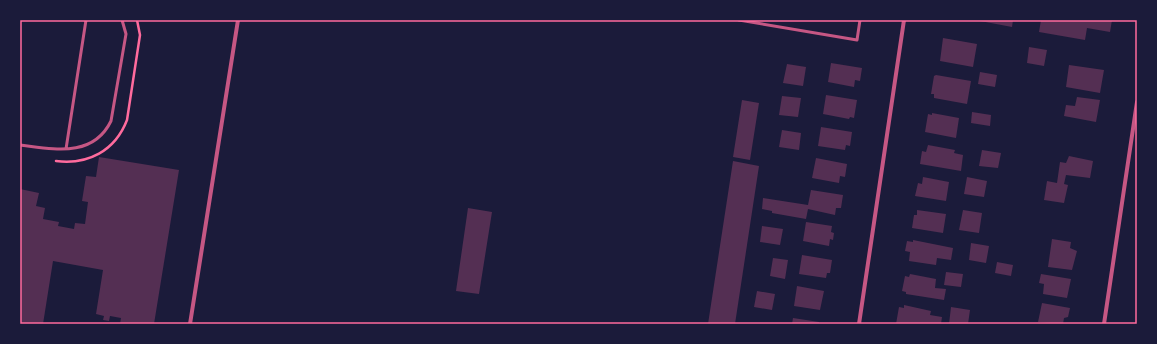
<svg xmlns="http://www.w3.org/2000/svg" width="1157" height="344" font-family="Signika,sans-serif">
	<rect width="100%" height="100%" fill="#1b1b3a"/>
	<path fill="#542f53" d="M 975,20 L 1013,20 L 1012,27 Z
		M 1041,20 L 1112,20 L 1110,32 L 1087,28 L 1085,40 L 1039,32 Z
		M 943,38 L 977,44 L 973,67 L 940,61 Z
		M 1029,47 L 1047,50 L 1044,66 L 1027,63 Z
		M 831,63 L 862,68 L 860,81 L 855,80 L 854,87 L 828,82 Z
		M 787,64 L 806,67 L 803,86 L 783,83 Z
		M 1069,65 L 1104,70 L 1100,93 L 1066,87 Z
		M 980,72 L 997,75 L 995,87 L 978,84 Z
		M 936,75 L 971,81 L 967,104 L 934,98 L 934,94 L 931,94 L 934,76 Z
		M 826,95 L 857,100 L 854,118 L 850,117 L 849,119 L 823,114 Z
		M 782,96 L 801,98 L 798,117 L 779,115 Z
		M 1077,97 L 1100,100 L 1096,122 L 1064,116 L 1066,105 L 1075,106 Z
		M 742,100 L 759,103 L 750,160 L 733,157 Z
		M 972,112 L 991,115 L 990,126 L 971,123 Z
		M 932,113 L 959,118 L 956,138 L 925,132 L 928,114 L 932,115 Z
		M 821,127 L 852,132 L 850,146 L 846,145 L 845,150 L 818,146 Z
		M 782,130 L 801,133 L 799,150 L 779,147 Z
		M 928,145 L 955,150 L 954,153 L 963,155 L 961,171 L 920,164 L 922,151 L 926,152 Z
		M 982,150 L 1001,153 L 998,168 L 979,166 Z
		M 1069,156 L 1093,161 L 1090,178 L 1066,175 L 1064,184 L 1068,185 L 1064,203 L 1044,200 L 1047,181 L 1057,183 L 1060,162 L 1066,163 Z
		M 99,157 L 179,170 L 154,324 L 120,324 L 121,318 L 110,316 L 109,321 L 103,320 L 104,316 L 96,314 L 103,270 L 53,261 L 43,324 L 20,324 L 20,189 L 39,193 L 36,206 L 45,208 L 43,219 L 59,222 L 58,226 L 74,229 L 75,223 L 85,224 L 88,202 L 82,201 L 86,176 L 96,177 Z
		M 816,158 L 847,164 L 845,177 L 840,176 L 839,183 L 812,178 Z
		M 733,161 L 759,166 L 735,324 L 708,324 Z
		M 923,177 L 949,182 L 946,201 L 915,196 L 918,183 L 922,184 Z
		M 967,177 L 987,181 L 984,197 L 964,194 Z
		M 811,190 L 843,195 L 841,208 L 836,208 L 835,215 L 808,209 L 806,219 L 772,213 L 772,211 L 762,209 L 763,198 L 808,205 Z
		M 468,208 L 492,212 L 479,294 L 456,291 Z
		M 917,210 L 946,214 L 943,233 L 912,228 L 914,215 L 917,215 Z
		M 963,210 L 982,213 L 979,233 L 959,230 Z
		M 806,222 L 832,226 L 831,232 L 834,233 L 833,240 L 830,239 L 829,246 L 803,241 Z
		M 762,226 L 783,229 L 780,245 L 760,242 Z
		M 1052,239 L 1071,242 L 1070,248 L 1077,251 L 1072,270 L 1048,267 Z
		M 913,240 L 953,248 L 951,260 L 937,258 L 936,265 L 909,261 L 910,252 L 905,251 L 907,241 L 913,242 Z
		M 971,243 L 989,246 L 986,263 L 969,260 Z
		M 802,255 L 832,260 L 830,273 L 827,273 L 826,278 L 799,274 Z
		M 773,258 L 788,260 L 785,279 L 770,276 Z
		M 997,262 L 1013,265 L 1011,276 L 995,273 Z
		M 946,272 L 963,274 L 961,287 L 944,285 Z
		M 910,274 L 936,279 L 935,288 L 946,289 L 944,300 L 906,294 L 906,292 L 902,291 L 905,276 L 909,277 Z
		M 1041,274 L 1071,279 L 1067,298 L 1043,294 L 1044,284 L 1039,283 Z
		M 797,286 L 824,291 L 820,310 L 794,306 Z
		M 757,291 L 775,294 L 772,310 L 754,307 Z
		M 1042,303 L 1070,308 L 1068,317 L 1064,318 L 1063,324 L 1038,322 Z
		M 904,305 L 931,311 L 930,315 L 942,317 L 941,324 L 896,324 L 899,307 L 904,308 Z
		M 951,307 L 970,310 L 968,324 L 949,324 Z
		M 793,318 L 819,322 L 819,324 L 792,324 Z"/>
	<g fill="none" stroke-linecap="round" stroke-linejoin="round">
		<path stroke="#ff6b9d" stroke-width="2.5" d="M 56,161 C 88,165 115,151 127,120 L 140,35 L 137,20"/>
		<path stroke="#c65784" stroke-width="3" d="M 739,20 L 857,40 L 860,20
			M 20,145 C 54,149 93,158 111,121 L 126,34 L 122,20
			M 66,149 L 86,20"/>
		<path stroke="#c65784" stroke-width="4" d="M 190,324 L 238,20
			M 859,324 L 904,20
			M 1104,324 L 1137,102"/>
	</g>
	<rect width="1157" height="344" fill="none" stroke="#1b1b3a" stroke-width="42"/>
	<rect x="21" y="21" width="1115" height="302" fill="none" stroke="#ff6b9d" stroke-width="1.5"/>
</svg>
